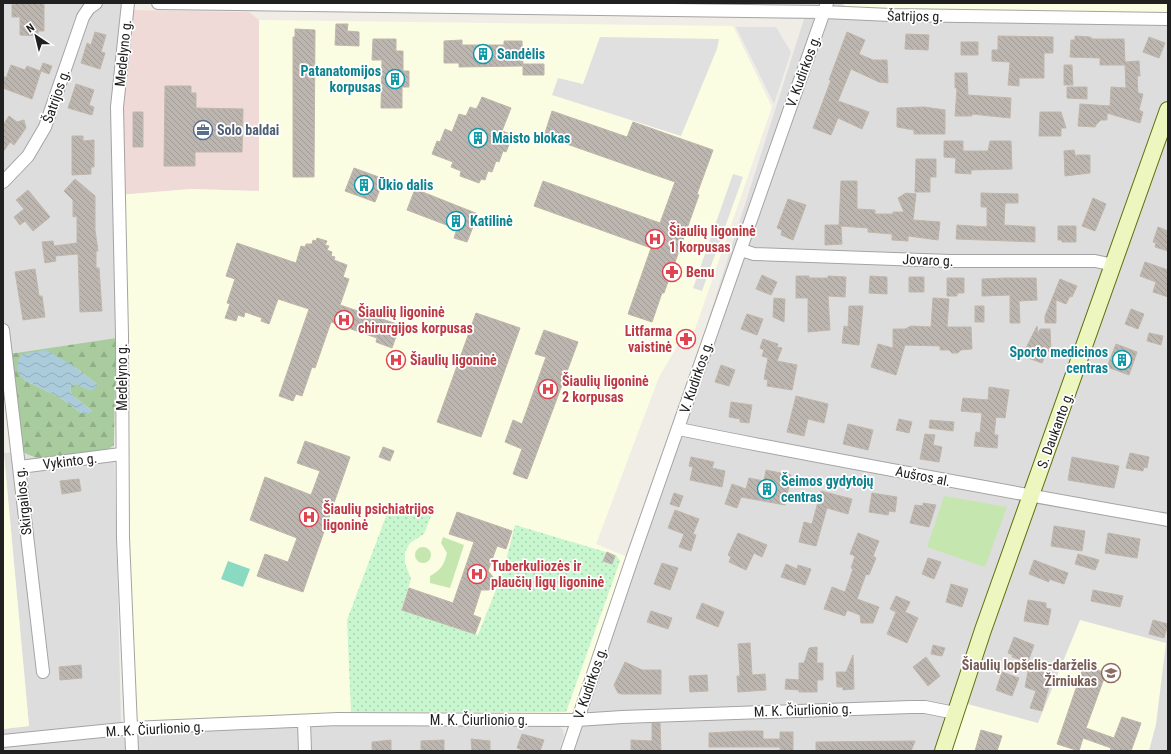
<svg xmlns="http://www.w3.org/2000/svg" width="1171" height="754" font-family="'Roboto Condensed',sans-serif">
	<defs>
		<pattern id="forest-firs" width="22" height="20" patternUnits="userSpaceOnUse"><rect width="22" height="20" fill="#a8cc9e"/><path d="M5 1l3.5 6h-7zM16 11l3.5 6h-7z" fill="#90af88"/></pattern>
		<pattern id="park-dots" width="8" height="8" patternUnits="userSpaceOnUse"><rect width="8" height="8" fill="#c7f6cf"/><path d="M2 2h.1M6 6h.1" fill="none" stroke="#abd3b1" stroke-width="1.8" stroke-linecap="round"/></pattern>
		<pattern id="water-waves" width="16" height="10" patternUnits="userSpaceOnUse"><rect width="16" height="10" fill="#aacbda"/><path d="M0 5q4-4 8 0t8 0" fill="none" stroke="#92aebb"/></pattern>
		<pattern id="building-back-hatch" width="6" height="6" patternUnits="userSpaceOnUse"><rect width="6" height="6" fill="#bdb6b0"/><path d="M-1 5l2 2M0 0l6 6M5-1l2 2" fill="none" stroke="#a29c97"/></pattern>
	</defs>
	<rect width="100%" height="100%" fill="#f0ede7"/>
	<path fill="#dedddd" d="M 3,3 L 128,3 L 119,195 L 116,338 L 3,355 Z
		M 158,3 L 1168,3 L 1168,514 L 1026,490 L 934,751 L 567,751 L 621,594 L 804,19 L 485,8 Z
		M 114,445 L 121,721 L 132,728 L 338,719 L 559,726 L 563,730 L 564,736 L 559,751 L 3,751 L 3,729 L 29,726 L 4,453 L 23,452 L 32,457 L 107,450 Z
		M 1032,496 L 1168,520 L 1168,751 L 943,751 Z"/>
	<path fill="#efdad7" d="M 133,10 L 249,12 L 259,20 L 260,191 L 191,189 L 119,195 L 117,109 Z"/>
	<path fill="#fbfde2" d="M 841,3 L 1168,3 L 1168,13 L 848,8 Z
		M 259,20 L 733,26 L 772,107 L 693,335 L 683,331 L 679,343 L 659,377 L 596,544 L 632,559 L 577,720 L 132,728 L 119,195 L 191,189 L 259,191 Z
		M 3,445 L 29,726 L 3,729 Z
		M 1080,620 L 1166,643 L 1156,724 L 1149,751 L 943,751 L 960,702 L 1038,723 Z"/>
	<path fill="#c6e6b0" d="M 944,496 L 1007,507 L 985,567 L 927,547 Z
		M 443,537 L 464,545 L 450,588 L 430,583 L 430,576 C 441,570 444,565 447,553 L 441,543 Z
		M415 555a8 8 0 1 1 16 0a8 8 0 1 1-16 0Z"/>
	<path fill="url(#forest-firs)" fill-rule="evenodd" d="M 116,338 L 114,445 L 107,450 C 81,454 47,467 23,452 L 9,354 ZM 71,364 L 98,385 L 75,384 L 71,386 L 70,389 L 72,395 L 92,411 L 81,413 L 61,398 L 24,380 Z"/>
	<path fill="url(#park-dots)" d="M 391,503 L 431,516 L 424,534 L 410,543 L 405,552 L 405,563 L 411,579 L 402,609 L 478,635 L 503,572 L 515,525 L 616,555 L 620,561 L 566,712 L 351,712 L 347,620 Z"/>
	<path fill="#8ad9c1" d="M 228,561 L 250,569 L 243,587 L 221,579 Z"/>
	<path fill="#e0e0e0" d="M 736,27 L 776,27 L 791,52 L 774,104 Z
		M 600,37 L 719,39 L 717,49 L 681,136 L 552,95 L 558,78 L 583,84 Z
		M 733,174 L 743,177 L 702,291 L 693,288 Z"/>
	<path fill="url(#water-waves)" d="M 46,350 L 71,364 L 98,385 L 91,391 L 75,384 L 71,386 L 70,389 L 72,395 L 92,411 L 89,414 L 81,413 L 61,398 L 24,380 C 16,371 15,364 22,354 Z"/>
	<path fill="url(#building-back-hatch)" stroke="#c0b6aa" d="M 12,3 L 44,3 L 44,31 L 38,31 L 38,36 L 20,35 L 20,17 L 12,17 Z
		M 336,24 L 348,24 L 347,31 L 359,32 L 359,46 L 335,45 Z
		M 295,29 L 315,30 L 314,177 L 293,177 L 293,37 L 295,37 Z
		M 95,32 L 106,35 L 101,52 L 105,53 L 100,69 L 81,63 L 87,43 L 91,45 Z
		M 847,32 L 865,40 L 859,54 L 873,60 L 887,60 L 888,83 L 879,82 L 851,69 L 838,101 L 869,112 L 862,129 L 838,118 L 831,135 L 813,128 L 831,80 L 829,80 Z
		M 906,34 L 929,35 L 928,50 L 905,49 Z
		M 998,36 L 1053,37 L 1053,53 L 1044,53 L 1044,78 L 1019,78 L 1019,86 L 1008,85 L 1010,62 L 992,61 L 992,50 L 998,50 Z
		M 1075,36 L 1090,37 L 1093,39 L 1124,39 L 1125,62 L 1139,61 L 1140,76 L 1137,76 L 1138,93 L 1143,94 L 1139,110 L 1143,112 L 1140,123 L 1107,113 L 1107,120 L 1101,120 L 1096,125 L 1095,127 L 1078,126 L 1080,104 L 1110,106 L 1111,87 L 1126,88 L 1125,65 L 1100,65 L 1100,58 L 1070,57 L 1071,40 L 1075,40 Z
		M 1149,37 L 1165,43 L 1159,58 L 1143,52 Z
		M 373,39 L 396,39 L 396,51 L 403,51 L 403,71 L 409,71 L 409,87 L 402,87 L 402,108 L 381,108 L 382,60 L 372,60 Z
		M 462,40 L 462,45 L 504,45 L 504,41 L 522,41 L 523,64 L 544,64 L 544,75 L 523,75 L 523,66 L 459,67 L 459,63 L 444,63 L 444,41 Z
		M 961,42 L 978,42 L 978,55 L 961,55 Z
		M 43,63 L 52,66 L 49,74 L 41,71 L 32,99 L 3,88 L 3,76 L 6,78 L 11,65 L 25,70 L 27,66 L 40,71 Z
		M 1064,65 L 1072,65 L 1073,85 L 1064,85 Z
		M 955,73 L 967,73 L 968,95 L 1011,98 L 1010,118 L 972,114 L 972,116 L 955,116 L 957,88 L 955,88 Z
		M 76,84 L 94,90 L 89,105 L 94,107 L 92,115 L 68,108 Z
		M 165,86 L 191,86 L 191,93 L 196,93 L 196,108 L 243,109 L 242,152 L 195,152 L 195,166 L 164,166 Z
		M 1067,87 L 1087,87 L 1087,99 L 1067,98 Z
		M 482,97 L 511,108 L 502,131 L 513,135 L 506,152 L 503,151 L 499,162 L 496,161 L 492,172 L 488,171 L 485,180 L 481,179 L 479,183 L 460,176 L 461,171 L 451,167 L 453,162 L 432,154 L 437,141 L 440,142 L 445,129 L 452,132 L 459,114 L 466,116 L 470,107 L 476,109 L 478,106 Z
		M 924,107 L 945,110 L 945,134 L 914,134 L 914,130 L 897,127 L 897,108 Z
		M 552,111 L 627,137 L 633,122 L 713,150 L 697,194 L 699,195 L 664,293 L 662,293 L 652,322 L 628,314 L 651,248 L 534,206 L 543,181 L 660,223 L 675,182 L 544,136 Z
		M 133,112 L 143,112 L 143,147 L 133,147 Z
		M 1040,112 L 1061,112 L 1066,128 L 1061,128 L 1061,136 L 1039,136 Z
		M 9,116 L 17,122 L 24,120 L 26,128 L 14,145 L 10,142 L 3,152 L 3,125 Z
		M 72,136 L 83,136 L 83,141 L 94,140 L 94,167 L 91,167 L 91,174 L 72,175 Z
		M 944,141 L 963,141 L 963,151 L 988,151 L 990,141 L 1011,141 L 1012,169 L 971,170 L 971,174 L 955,173 L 956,158 L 944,157 Z
		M 1074,150 L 1076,158 L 1077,155 L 1090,155 L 1090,173 L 1065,176 L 1064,151 Z
		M 916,159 L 936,159 L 936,177 L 930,177 L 930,192 L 915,192 Z
		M 354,168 L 384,179 L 375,202 L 345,191 Z
		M 75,179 L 95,196 L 95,230 L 98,251 L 96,251 L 96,268 L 99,268 L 102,311 L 80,312 L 78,254 L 55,256 L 56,261 L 45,263 L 42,242 L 53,241 L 54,246 L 77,243 L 77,216 L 73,217 L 73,200 L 64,191 Z
		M 841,181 L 857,181 L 857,209 L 875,210 L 875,214 L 893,214 L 893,212 L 904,212 L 898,198 L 906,193 L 916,194 L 913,220 L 940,222 L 938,240 L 908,236 L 908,241 L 892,240 L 892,234 L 868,232 L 868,228 L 841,226 L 842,244 L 825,245 L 825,225 L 839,225 Z
		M 415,189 L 478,214 L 467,242 L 454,238 L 457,229 L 407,210 Z
		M 28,190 L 50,217 L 33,231 L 25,221 L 20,225 L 14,217 L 24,209 L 16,200 Z
		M 981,193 L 1018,194 L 1018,203 L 1005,203 L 1004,225 L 1035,227 L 1035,242 L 956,239 L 957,225 L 987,227 L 987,207 L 981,207 Z
		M 1093,198 L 1106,204 L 1095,231 L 1082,226 Z
		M 788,199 L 806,205 L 793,240 L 781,235 L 782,230 L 777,228 Z
		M 1058,226 L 1076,226 L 1076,242 L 1062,242 L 1062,240 L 1058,240 Z
		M 1158,227 L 1168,231 L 1168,251 L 1155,247 L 1156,243 L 1153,242 Z
		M 317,238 L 327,241 L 325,245 L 329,246 L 327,250 L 332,252 L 331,256 L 335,257 L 334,260 L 347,265 L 343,277 L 349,279 L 340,305 L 400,325 L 392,348 L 376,342 L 377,338 L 331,322 L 315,368 L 312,367 L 302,396 L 296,394 L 293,401 L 279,396 L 309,309 L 278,299 L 269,324 L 261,321 L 262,318 L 245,312 L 244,317 L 238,315 L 236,321 L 225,318 L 230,304 L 227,303 L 235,279 L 226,276 L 237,243 L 296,263 L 301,246 L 305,247 L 306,244 L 312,244 L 313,240 L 316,241 Z
		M 1145,262 L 1168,270 L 1168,297 L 1153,292 L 1156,282 L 1140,276 Z
		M 35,269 L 39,296 L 42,296 L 45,317 L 23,320 L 15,272 Z
		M 762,275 L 777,282 L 771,295 L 756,289 Z
		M 796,276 L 809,276 L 809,278 L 828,278 L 828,276 L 846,277 L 845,297 L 828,296 L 830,330 L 808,332 L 808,298 L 796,298 Z
		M 870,276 L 887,277 L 887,294 L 869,293 Z
		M 909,277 L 924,277 L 924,292 L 909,292 Z
		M 947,278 L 964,278 L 964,293 L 957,293 L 957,296 L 947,296 Z
		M 1005,278 L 1036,278 L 1037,300 L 1019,301 L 1020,323 L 1010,323 L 1010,295 L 982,296 L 982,279 Z
		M 1060,279 L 1077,286 L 1072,297 L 1070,296 L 1066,304 L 1056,300 L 1056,323 L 1045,323 L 1045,316 Z
		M 774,298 L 785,299 L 784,322 L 773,317 Z
		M 933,298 L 949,299 L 947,327 L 971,327 L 972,349 L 961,350 L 958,353 L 952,353 L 949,350 L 940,350 L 940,346 L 905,345 L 896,375 L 871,367 L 878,344 L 893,348 L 893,329 L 905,329 L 911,326 L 931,327 Z
		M 849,306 L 863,306 L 859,345 L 842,343 L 844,326 L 848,327 Z
		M 975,306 L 984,306 L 984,322 L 975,322 Z
		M 1131,309 L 1144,314 L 1138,329 L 1125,324 Z
		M 476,313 L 520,328 L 481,437 L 437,422 Z
		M 747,314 L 763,319 L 757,335 L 741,329 Z
		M 1037,326 L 1038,334 L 1040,329 L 1050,329 L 1051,351 L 1047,352 L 1042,363 L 1028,358 L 1031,350 L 1026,348 Z
		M 544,330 L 578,342 L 527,479 L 513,474 L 522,449 L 505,442 L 513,420 L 522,424 L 546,357 L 535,354 Z
		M 683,331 L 693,335 L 689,346 L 679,343 Z
		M 1149,333 L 1163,336 L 1161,345 L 1147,341 Z
		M 763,339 L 778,344 L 777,347 L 782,348 L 777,361 L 797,365 L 792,390 L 767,386 L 768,380 L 764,379 L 768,358 L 762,356 L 764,350 L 760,348 Z
		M 1116,344 L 1137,352 L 1129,375 L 1107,367 Z
		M 721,365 L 735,370 L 729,386 L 715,382 Z
		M 989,387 L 1009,390 L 1005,418 L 996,417 L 994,435 L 998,435 L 997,448 L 974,446 L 976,432 L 980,433 L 982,413 L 961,411 L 963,398 L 988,400 Z
		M 796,396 L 828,404 L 824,423 L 808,419 L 804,436 L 787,432 Z
		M 731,402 L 752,405 L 749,423 L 740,422 L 740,419 L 729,417 Z
		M 899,419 L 912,422 L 909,433 L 896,430 Z
		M 930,420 L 954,422 L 953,431 L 929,428 Z
		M 848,424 L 873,430 L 868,450 L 843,444 Z
		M 925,434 L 935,435 L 933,445 L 942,447 L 939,462 L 920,459 Z
		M 305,441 L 350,457 L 303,592 L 257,576 L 265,554 L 288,562 L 297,538 L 250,520 L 265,477 L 311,495 L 320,471 L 297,463 Z
		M 383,447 L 394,451 L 390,461 L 379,457 Z
		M 1130,453 L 1149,457 L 1147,468 L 1144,467 L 1143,471 L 1126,468 Z
		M 691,457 L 714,462 L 712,468 L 725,471 L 722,487 L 690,480 L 693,467 L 689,466 Z
		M 1072,457 L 1119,466 L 1114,488 L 1068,480 Z
		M 766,470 L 791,475 L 785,505 L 741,497 L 737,508 L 725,504 L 732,484 L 746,489 L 749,478 L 764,481 Z
		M 79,479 L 81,491 L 62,494 L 60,481 Z
		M 821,491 L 852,499 L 848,514 L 827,508 L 816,546 L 799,542 L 804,522 L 812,524 Z
		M 674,493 L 683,496 L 679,507 L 670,504 Z
		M 872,493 L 897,497 L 895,512 L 889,511 L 888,515 L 869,512 Z
		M 923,503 L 936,505 L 929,527 L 910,523 L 915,505 L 923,506 Z
		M 675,510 L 699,519 L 693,534 L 696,535 L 691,551 L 679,547 L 684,534 L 668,528 Z
		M 457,512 L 512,531 L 506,549 L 497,546 L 488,571 L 493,577 L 494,583 L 489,590 L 481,590 L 473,615 L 481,618 L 475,634 L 402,610 L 409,588 L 453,603 L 474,542 L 449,534 Z
		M 1054,526 L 1085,531 L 1082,551 L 1051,546 Z
		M 738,533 L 767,545 L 762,557 L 754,553 L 746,570 L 729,562 L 731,557 L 728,555 Z
		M 858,533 L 879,541 L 873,556 L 876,558 L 869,575 L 866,574 L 857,599 L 879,607 L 873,623 L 861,623 L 860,615 L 847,610 L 845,616 L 824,609 L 832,587 L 845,592 L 853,569 L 851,568 L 855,556 L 850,554 Z
		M 1108,533 L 1140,539 L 1137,558 L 1105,553 Z
		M 607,552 L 615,556 L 612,564 L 603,561 Z
		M 1078,554 L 1099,560 L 1095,570 L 1075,564 Z
		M 928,558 L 941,562 L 934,579 L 922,574 Z
		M 1034,560 L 1068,573 L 1064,584 L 1049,579 L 1049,582 L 1029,574 Z
		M 662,563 L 678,568 L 670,590 L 654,584 Z
		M 786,564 L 797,569 L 798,565 L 811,569 L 805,585 L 781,577 Z
		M 951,584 L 968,589 L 962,607 L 946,602 Z
		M 1093,590 L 1123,596 L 1120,607 L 1091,601 Z
		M 896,596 L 910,602 L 905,612 L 918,618 L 907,643 L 887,634 L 896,612 L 890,609 Z
		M 1028,600 L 1046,603 L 1046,608 L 1051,609 L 1048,625 L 1024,621 Z
		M 702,603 L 724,612 L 718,627 L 696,618 Z
		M 651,611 L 672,618 L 668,629 L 647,622 Z
		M 1153,620 L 1168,624 L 1164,638 L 1149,634 Z
		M 1014,637 L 1034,645 L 1028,662 L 1012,657 L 1013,655 L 1008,653 Z
		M 750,643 L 752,675 L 765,674 L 766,690 L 738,692 L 737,676 L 740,676 L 738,644 Z
		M 933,645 L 945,648 L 942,656 L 931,654 Z
		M 817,647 L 817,663 L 823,663 L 823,680 L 817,680 L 817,692 L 799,692 L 799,690 L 785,689 L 786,679 L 799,680 L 799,663 L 804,663 L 809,648 Z
		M 853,655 L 854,689 L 843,690 L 843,687 L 837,687 L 836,672 L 846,672 Z
		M 926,657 L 940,676 L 928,686 L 913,667 Z
		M 1030,661 L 1047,665 L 1046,671 L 1053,673 L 1042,711 L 1030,708 L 1036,691 L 1025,687 Z
		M 625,662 L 642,670 L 661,670 L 661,694 L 622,694 L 618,693 L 614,685 Z
		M 81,665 L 82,678 L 60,680 L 59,667 Z
		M 1084,665 L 1106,673 L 1086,728 L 1114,738 L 1122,717 L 1141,723 L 1131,751 L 1110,751 L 1111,748 L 1083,738 L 1079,751 L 1057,744 Z
		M 1002,672 L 1019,678 L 1012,696 L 996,690 Z
		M 707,675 L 708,691 L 690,692 L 689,676 Z
		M 652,723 L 660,723 L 661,751 L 631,751 L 631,740 L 652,741 Z
		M 981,730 L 1002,736 L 997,751 L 975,751 Z
		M 745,731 L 763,731 L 763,739 L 780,739 L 780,732 L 793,732 L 793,751 L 780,750 L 780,747 L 709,747 L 709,733 Z
		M 522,734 L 544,740 L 540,751 L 526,751 L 517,748 Z
		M 471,739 L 490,741 L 490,751 L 472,751 Z
		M 391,740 L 391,751 L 372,751 L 372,742 Z
		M 444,740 L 444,751 L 421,751 L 421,741 Z
		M 915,741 L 911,751 L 816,751 L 816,742 Z"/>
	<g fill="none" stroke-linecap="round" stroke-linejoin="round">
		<defs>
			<path id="street" d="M 128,3 L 117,107 L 122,335 L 123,538 L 132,751
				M 158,3 L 824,12 L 891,15 L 1168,19
				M 3,182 L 28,156 L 45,127 L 83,17 L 89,8 L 96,3
				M 741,250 L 754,254 L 950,261 L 1095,261 L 1114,265
				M 3,330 L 43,672
				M 679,429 C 841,462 1005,491 1168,520
				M 20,467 L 121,454
				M 304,722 L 305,751
				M 3,741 L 132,728 L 338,719 L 577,720 L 622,717 L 911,707 L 925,707 L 955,713
				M 567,751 L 632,559 L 827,3"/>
			<path id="secondary" d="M 943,751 L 983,630 L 1168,110"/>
		</defs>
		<use href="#street" stroke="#a4a4a4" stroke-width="14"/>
		<use href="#secondary" stroke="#5e710c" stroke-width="18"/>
		<use href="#street" stroke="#fff" stroke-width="12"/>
		<use href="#secondary" stroke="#eef6bf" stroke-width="16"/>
	</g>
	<defs>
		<symbol id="building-ring" viewBox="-11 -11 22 22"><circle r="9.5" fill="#fff" stroke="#0f9aa8" stroke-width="1.5"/><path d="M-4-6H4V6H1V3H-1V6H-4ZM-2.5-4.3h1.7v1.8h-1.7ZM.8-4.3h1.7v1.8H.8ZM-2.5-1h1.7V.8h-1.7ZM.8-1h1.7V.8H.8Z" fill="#0f9aa8"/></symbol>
		<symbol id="office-ring" viewBox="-11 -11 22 22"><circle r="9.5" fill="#fff" stroke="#5c6f8a" stroke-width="1.5"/><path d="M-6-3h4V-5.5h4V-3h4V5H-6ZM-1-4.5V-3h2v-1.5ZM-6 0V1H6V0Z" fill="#5c6f8a"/></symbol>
		<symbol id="hospital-ring" viewBox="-11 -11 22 22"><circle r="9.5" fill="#fff" stroke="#e0444e" stroke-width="1.5"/><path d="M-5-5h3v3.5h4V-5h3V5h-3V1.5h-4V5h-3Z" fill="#e0444e"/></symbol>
		<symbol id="pharmacy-ring" viewBox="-11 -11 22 22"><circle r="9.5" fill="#fff" stroke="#e0444e" stroke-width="1.5"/><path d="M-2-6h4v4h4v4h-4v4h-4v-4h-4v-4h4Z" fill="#e0444e"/></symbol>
		<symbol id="school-ring" viewBox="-11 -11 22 22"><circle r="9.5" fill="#fff" stroke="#8d6e63" stroke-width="1.5"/><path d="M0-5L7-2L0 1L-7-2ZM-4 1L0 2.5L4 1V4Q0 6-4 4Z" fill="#8d6e63"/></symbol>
	</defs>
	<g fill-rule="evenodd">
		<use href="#building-ring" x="472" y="43" width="22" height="22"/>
		<use href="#building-ring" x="384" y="68" width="22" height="22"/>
		<use href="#office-ring" x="192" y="119" width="22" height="22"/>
		<use href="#building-ring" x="467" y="127" width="22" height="22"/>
		<use href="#building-ring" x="353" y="174" width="22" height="22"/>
		<use href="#building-ring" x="445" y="210" width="22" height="22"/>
		<use href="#hospital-ring" x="644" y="228" width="22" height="22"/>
		<use href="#pharmacy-ring" x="661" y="261" width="22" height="22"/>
		<use href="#hospital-ring" x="333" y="309" width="22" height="22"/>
		<use href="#pharmacy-ring" x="675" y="328" width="22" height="22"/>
		<use href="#hospital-ring" x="385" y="349" width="22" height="22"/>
		<use href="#building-ring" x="1111" y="349" width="22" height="22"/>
		<use href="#hospital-ring" x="537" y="378" width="22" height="22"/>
		<use href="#building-ring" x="756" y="478" width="22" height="22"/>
		<use href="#hospital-ring" x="298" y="506" width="22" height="22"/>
		<use href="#hospital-ring" x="466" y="563" width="22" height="22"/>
		<use href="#school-ring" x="1100" y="662" width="22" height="22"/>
	</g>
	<g text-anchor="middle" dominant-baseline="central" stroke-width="3.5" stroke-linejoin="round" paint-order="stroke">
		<g font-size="14" fill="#202020" stroke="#fff">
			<text transform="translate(915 16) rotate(1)">Šatrijos g.</text>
			<text transform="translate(123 53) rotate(-84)">Medelyno g.</text>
			<text transform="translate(803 71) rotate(-70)">V. Kudirkos g.</text>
			<text transform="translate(56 96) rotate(-71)">Šatrijos g.</text>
			<text transform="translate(928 260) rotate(2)">Jovaro g.</text>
			<text transform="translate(122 377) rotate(-90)">Medelyno g.</text>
			<text transform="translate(696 377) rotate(-71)">V. Kudirkos g.</text>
			<text transform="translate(1055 430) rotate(-70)">S. Daukanto g.</text>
			<text transform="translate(70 461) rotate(-7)">Vykinto g.</text>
			<text transform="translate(923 476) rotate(11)">Aušros al.</text>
			<text transform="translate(23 501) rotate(-96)">Skirgailos g.</text>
			<text transform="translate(590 683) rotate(-71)">V. Kudirkos g.</text>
			<text transform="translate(803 710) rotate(-2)">M. K. Čiurlionio g.</text>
			<text x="479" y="720">M. K. Čiurlionio g.</text>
			<text transform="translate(155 729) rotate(-3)">M. K. Čiurlionio g.</text>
		</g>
		<g font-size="14" font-weight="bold" fill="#0d838f" stroke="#fff" text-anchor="start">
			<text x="497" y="54">Sandėlis</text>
			<text x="381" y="71" text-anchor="end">Patanatomijos<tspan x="381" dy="16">korpusas</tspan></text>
			<text x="492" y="138">Maisto blokas</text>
			<text x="378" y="185">Ūkio dalis</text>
			<text x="470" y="221">Katilinė</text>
			<text x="1108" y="352" text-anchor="end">Sporto medicinos<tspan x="1108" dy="16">centras</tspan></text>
			<text x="781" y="481">Šeimos gydytojų<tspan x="781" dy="16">centras</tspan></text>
		</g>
		<g font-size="14" font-weight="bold" fill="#4e5e75" stroke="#fff" text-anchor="start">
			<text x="217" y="130">Solo baldai</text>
		</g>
		<g font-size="14" font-weight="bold" fill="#be3a42" stroke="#fff" text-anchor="start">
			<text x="669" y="231">Šiaulių ligoninė<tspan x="669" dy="16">1 korpusas</tspan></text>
			<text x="686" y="272">Benu</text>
			<text x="358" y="312">Šiaulių ligoninė<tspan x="358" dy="16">chirurgijos korpusas</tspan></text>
			<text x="672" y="331" text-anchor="end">Litfarma<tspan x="672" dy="16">vaistinė</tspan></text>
			<text x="410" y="360">Šiaulių ligoninė</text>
			<text x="562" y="381">Šiaulių ligoninė<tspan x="562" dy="16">2 korpusas</tspan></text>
			<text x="323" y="509">Šiaulių psichiatrijos<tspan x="323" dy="16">ligoninė</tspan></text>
			<text x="491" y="566">Tuberkuliozės ir<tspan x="491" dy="16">plaučių ligų ligoninė</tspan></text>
		</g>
		<g font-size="14" font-weight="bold" fill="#785e54" stroke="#fff" text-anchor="end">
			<text x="1097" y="665">Šiaulių lopšelis-darželis<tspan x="1097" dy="16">Žirniukas</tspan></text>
		</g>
	</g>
	<rect width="1171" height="754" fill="none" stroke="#202020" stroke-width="8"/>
	<g transform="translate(36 36) rotate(325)" stroke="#ffffff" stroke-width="3" paint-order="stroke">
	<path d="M0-3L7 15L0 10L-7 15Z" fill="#202020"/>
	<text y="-6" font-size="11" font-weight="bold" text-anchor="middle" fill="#202020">N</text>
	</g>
</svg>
